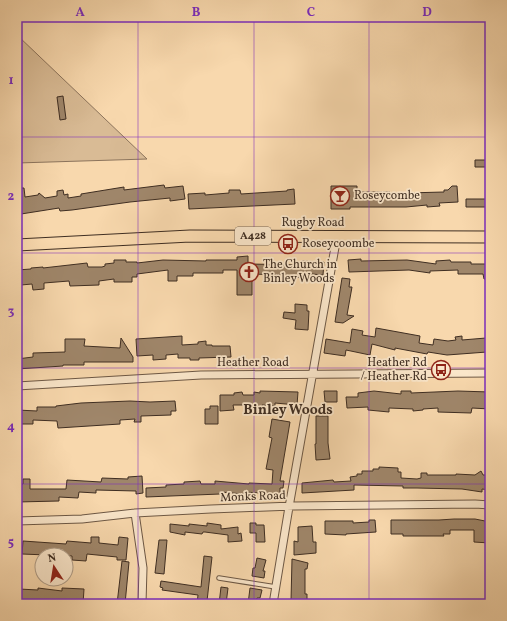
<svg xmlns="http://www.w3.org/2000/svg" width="507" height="621" font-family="Vollkorn,serif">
	<rect width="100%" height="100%" fill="#f8d8ad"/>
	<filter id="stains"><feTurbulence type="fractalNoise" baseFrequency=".005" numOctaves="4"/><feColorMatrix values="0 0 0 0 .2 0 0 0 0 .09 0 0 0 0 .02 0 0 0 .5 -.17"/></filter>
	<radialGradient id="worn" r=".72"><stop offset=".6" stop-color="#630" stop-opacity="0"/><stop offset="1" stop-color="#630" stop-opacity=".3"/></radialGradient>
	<path fill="#d9bb95" stroke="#8c745c" d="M 17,35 L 147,159 L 17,163 Z"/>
	<path fill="#9f866a" stroke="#3f2e22" d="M 63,96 L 66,119 L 60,120 L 57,97 Z
		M 475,160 L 488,160 L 488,167 L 475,167 Z
		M 164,185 L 165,188 L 183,186 L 185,199 L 170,201 L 170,198 L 130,202 L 72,210 L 60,211 L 59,208 L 21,214 L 21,212 L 17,212 L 17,188 L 24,188 L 25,197 L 38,195 L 39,193 L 45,198 L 57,196 L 57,191 L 63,190 L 64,195 L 68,194 L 68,198 L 81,196 L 81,194 L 124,187 L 124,190 Z
		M 331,186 L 357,186 L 357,192 L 390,192 L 390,193 L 406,193 L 444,192 L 444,190 L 448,190 L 452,186 L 457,186 L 458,202 L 439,203 L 440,206 L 427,207 L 427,205 L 406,207 L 350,207 L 350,209 L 331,209 Z
		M 294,189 L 295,204 L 189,209 L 188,194 L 205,193 L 205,195 L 229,193 L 229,190 L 240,190 L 241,194 L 287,191 L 287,190 Z
		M 466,199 L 488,199 L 488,207 L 466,207 Z
		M 248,256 L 248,264 L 302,265 L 302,261 L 324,262 L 323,275 L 312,274 L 312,278 L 282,277 L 282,275 L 252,274 L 252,295 L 237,295 L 237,270 L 223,270 L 223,273 L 193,273 L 193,276 L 177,276 L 177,281 L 168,281 L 168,270 L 137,274 L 137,277 L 132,277 L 132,282 L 114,282 L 114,279 L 99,281 L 99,285 L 70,286 L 69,281 L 44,283 L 44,289 L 33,290 L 32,284 L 21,285 L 21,282 L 17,282 L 17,270 L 31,269 L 31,268 L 43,267 L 43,268 L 87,263 L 88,267 L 102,267 L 105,266 L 105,264 L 114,263 L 114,260 L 126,260 L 126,262 L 137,262 L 137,263 L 163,260 L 206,261 L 206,260 L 237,260 L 237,257 Z
		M 361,259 L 361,261 L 407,260 L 436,264 L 436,261 L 450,260 L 451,262 L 471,262 L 471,264 L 490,264 L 490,279 L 484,279 L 483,274 L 458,274 L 458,270 L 430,271 L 430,273 L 409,270 L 349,272 L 348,260 Z
		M 342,278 L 350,279 L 349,287 L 352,287 L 347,315 L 354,316 L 343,323 L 335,322 Z
		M 295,304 L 307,305 L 307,311 L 309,311 L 308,330 L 295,329 L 296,320 L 283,318 L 284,312 L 295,313 Z
		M 376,328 L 420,336 L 419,343 L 433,345 L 434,339 L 448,341 L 456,340 L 455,337 L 462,336 L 462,340 L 486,338 L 486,341 L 490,340 L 490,349 L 486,349 L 487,352 L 447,355 L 428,352 L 427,354 L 395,348 L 395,350 L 372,344 L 370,355 L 346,350 L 345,356 L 324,353 L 326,339 L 350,343 L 352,329 L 363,331 L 362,335 L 375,337 Z
		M 182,336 L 182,345 L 198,344 L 198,342 L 206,341 L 206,345 L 212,345 L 212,346 L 230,346 L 231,357 L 199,358 L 199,360 L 190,360 L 190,358 L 178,358 L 178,354 L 166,355 L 166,359 L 153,360 L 153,355 L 137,356 L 136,339 Z
		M 121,338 L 133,357 L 133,362 L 84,362 L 84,365 L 63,365 L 63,366 L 17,369 L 17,359 L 33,357 L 33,353 L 65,352 L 65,339 L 85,339 L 84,346 L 120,348 Z
		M 260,391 L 298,392 L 297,405 L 275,403 L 275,406 L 262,405 L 261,409 L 253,409 L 253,405 L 233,405 L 234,410 L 220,411 L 220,395 L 234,395 L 234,393 L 242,392 L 243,395 L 254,395 L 254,392 L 260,393 Z
		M 324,391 L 337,391 L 337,402 L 325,402 Z
		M 374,391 L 401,394 L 401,391 L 411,391 L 411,393 L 458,391 L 490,392 L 490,409 L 472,408 L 471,413 L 438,412 L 438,408 L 423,409 L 423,410 L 413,411 L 413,409 L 389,408 L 389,412 L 368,410 L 368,407 L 347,408 L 346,397 L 358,397 L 358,393 Z
		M 130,401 L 150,402 L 175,401 L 176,411 L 171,411 L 171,415 L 141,416 L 141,422 L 134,422 L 135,419 L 120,420 L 120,424 L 58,428 L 57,421 L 33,420 L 33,424 L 20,424 L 20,417 L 17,417 L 17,410 L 37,411 L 37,407 L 56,407 L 56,406 L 81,403 Z
		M 210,406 L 218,406 L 218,424 L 205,424 L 205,409 L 210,409 Z
		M 316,416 L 328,416 L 328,443 L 330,459 L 316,460 L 315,444 L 316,444 Z
		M 272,419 L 290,422 L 280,481 L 284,481 L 283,488 L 280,488 L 280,494 L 244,492 L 243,494 L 220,492 L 220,494 L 146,497 L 146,488 L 166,487 L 166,485 L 184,484 L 184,482 L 200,481 L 201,484 L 215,484 L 215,481 L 249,484 L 249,483 L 272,484 L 273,470 L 266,469 L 272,438 L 269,437 Z
		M 379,467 L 398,468 L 398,472 L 401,472 L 401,478 L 417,479 L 421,478 L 421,473 L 427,473 L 427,475 L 456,475 L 456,474 L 475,475 L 481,471 L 483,475 L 490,475 L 490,490 L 482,489 L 482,492 L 462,489 L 417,488 L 403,488 L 403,486 L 354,485 L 354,490 L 302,493 L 302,483 L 333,480 L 334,482 L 351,481 L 350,477 L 357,476 L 357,474 L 362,474 L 362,471 L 373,471 L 373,469 L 379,469 Z
		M 142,476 L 143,493 L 136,494 L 136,491 L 96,490 L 96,493 L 79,492 L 78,498 L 59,497 L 59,501 L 17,502 L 17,484 L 23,484 L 23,479 L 30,479 L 30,489 L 66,489 L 67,480 L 101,482 L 102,478 L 128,479 L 128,477 Z
		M 454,519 L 475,519 L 490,522 L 490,543 L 474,542 L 474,530 L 450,530 L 450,534 L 443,534 L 444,536 L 403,536 L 403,534 L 391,534 L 391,520 L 439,520 Z
		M 369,520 L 375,520 L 376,532 L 346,534 L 346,535 L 325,534 L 325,521 L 353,521 L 353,523 L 369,522 Z
		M 207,523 L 221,525 L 221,529 L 238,527 L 238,534 L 241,533 L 242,541 L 228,542 L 228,535 L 205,532 L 203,532 L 202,534 L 185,532 L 185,535 L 170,532 L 170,524 L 189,526 L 189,524 L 207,526 Z
		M 250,523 L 256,523 L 256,525 L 264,525 L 265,542 L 256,542 L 256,533 L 250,533 Z
		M 312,526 L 313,542 L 316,542 L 316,553 L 294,555 L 294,541 L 298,542 L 298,527 Z
		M 91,537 L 99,537 L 99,543 L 118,545 L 119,537 L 128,538 L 126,560 L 117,560 L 117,557 L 87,554 L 86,561 L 72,560 L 72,556 L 22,554 L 23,541 L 66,544 L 67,541 L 91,543 Z
		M 159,540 L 167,540 L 164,574 L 155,573 Z
		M 204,556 L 212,557 L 207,601 L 203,600 L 203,604 L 197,604 L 198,595 L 162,590 L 163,588 L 160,587 L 161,581 L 201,587 Z
		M 257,558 L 266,560 L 263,571 L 265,571 L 264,578 L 252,576 L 253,568 L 255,568 Z
		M 292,559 L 308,563 L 307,569 L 305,569 L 305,594 L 307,594 L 307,601 L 291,601 Z
		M 122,561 L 129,562 L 125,604 L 117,604 Z
		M 221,587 L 228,588 L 226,604 L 219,604 Z
		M 38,588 L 62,591 L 62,588 L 84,589 L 83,604 L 56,602 L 56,604 L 44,604 L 18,602 L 19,589 L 38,590 Z
		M 250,588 L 262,590 L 260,598 L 257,598 L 256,604 L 248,604 Z"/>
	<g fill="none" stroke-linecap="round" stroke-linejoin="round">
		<defs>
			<path id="lane" d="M 219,578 L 276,587"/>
			<path id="street" d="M 17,386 L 201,375 L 490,373
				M 135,513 L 143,568 L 142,604
				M 17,521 L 82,519 L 135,513 L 211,509 L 293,506 L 475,504 L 490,505
				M 273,604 L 289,507 L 337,236"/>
			<path id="primary" d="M 17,245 L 190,236 L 490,237"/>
		</defs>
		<use href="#lane" stroke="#6d5845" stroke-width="5.5"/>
		<use href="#street" stroke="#6d5845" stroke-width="9"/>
		<use href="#primary" stroke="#3f2e22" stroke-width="13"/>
		<use href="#lane" stroke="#fae6ca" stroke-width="3.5"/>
		<use href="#street" stroke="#fae6ca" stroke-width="7"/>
		<use href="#primary" stroke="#f8d8ad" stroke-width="11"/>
	</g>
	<path fill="none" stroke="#7b2cbf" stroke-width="1" stroke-opacity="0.55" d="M 138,17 L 138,604M 254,17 L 254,604M 369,17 L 369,604M 17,137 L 490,137M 17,253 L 490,253M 17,368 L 490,368M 17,484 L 490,484"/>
	<defs>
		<symbol id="bar-ring" viewBox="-11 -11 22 22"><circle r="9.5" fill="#fae6ca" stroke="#8f2418" stroke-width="1.5"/><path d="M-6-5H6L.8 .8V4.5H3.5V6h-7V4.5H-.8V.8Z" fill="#8f2418"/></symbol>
		<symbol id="bus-ring" viewBox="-11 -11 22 22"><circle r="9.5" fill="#fae6ca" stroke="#8f2418" stroke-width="1.5"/><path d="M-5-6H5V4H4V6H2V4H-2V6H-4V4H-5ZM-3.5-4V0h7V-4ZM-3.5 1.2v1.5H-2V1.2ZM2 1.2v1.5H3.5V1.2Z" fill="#8f2418"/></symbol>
		<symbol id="church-ring" viewBox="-11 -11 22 22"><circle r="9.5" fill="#fae6ca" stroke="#8f2418" stroke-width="1.5"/><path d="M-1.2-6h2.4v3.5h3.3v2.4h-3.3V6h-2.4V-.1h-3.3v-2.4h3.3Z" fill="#8f2418"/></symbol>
	</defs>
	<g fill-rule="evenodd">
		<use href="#bar-ring" x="329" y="185" width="22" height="22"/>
		<use href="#bus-ring" x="277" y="233" width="22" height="22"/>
		<use href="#church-ring" x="238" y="261" width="22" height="22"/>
		<use href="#bus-ring" x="430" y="359" width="22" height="22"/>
	</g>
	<g text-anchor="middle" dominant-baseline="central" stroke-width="3.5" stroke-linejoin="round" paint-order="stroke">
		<rect fill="#fae6ca" stroke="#776554" stroke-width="1" x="235" y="227" width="36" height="18" rx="3"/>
		<g font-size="11" font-weight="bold" fill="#3f2e22">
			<text x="253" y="236">A428</text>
		</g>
		<g font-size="12" fill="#3f2e22" stroke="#fae6ca" text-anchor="start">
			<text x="354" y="196">Roseycombe</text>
			<text x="302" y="244">Roseycoombe</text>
			<text x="263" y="265">The Church in<tspan x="263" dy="14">Binley Woods</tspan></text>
			<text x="427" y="363" text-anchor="end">Heather Rd<tspan x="427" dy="14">/ Heather Rd</tspan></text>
		</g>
		<g font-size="12" fill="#3f2e22" stroke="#fae6ca">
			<text x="313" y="223">Rugby Road</text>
			<text x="253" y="363">Heather Road</text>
			<text transform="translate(253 497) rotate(-2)">Monks Road</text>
		</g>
		<g font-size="14" font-weight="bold" fill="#3f2e22" stroke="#fae6ca">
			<text x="288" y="410">Binley Woods</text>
		</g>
	</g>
	<rect width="507" height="621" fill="none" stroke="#f8d8ad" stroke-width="44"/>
	<g transform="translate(54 567) rotate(348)"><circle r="19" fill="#fae6ca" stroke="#af9c87"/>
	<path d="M0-3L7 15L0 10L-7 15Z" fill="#8f2418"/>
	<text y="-6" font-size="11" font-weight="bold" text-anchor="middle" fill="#3f2e22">N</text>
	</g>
	<rect x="22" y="22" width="463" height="577" fill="none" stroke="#7b2cbf" stroke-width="1.5"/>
	<g font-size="13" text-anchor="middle" font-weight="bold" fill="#7b2cbf">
		<text x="80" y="16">A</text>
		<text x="196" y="16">B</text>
		<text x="311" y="16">C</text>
		<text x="427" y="16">D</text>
		<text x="11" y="84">1</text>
		<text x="11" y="200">2</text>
		<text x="11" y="315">3</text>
		<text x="11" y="430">4</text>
		<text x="11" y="546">5</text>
	</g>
	<rect width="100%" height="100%" filter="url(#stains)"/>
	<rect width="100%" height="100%" fill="url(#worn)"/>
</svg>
